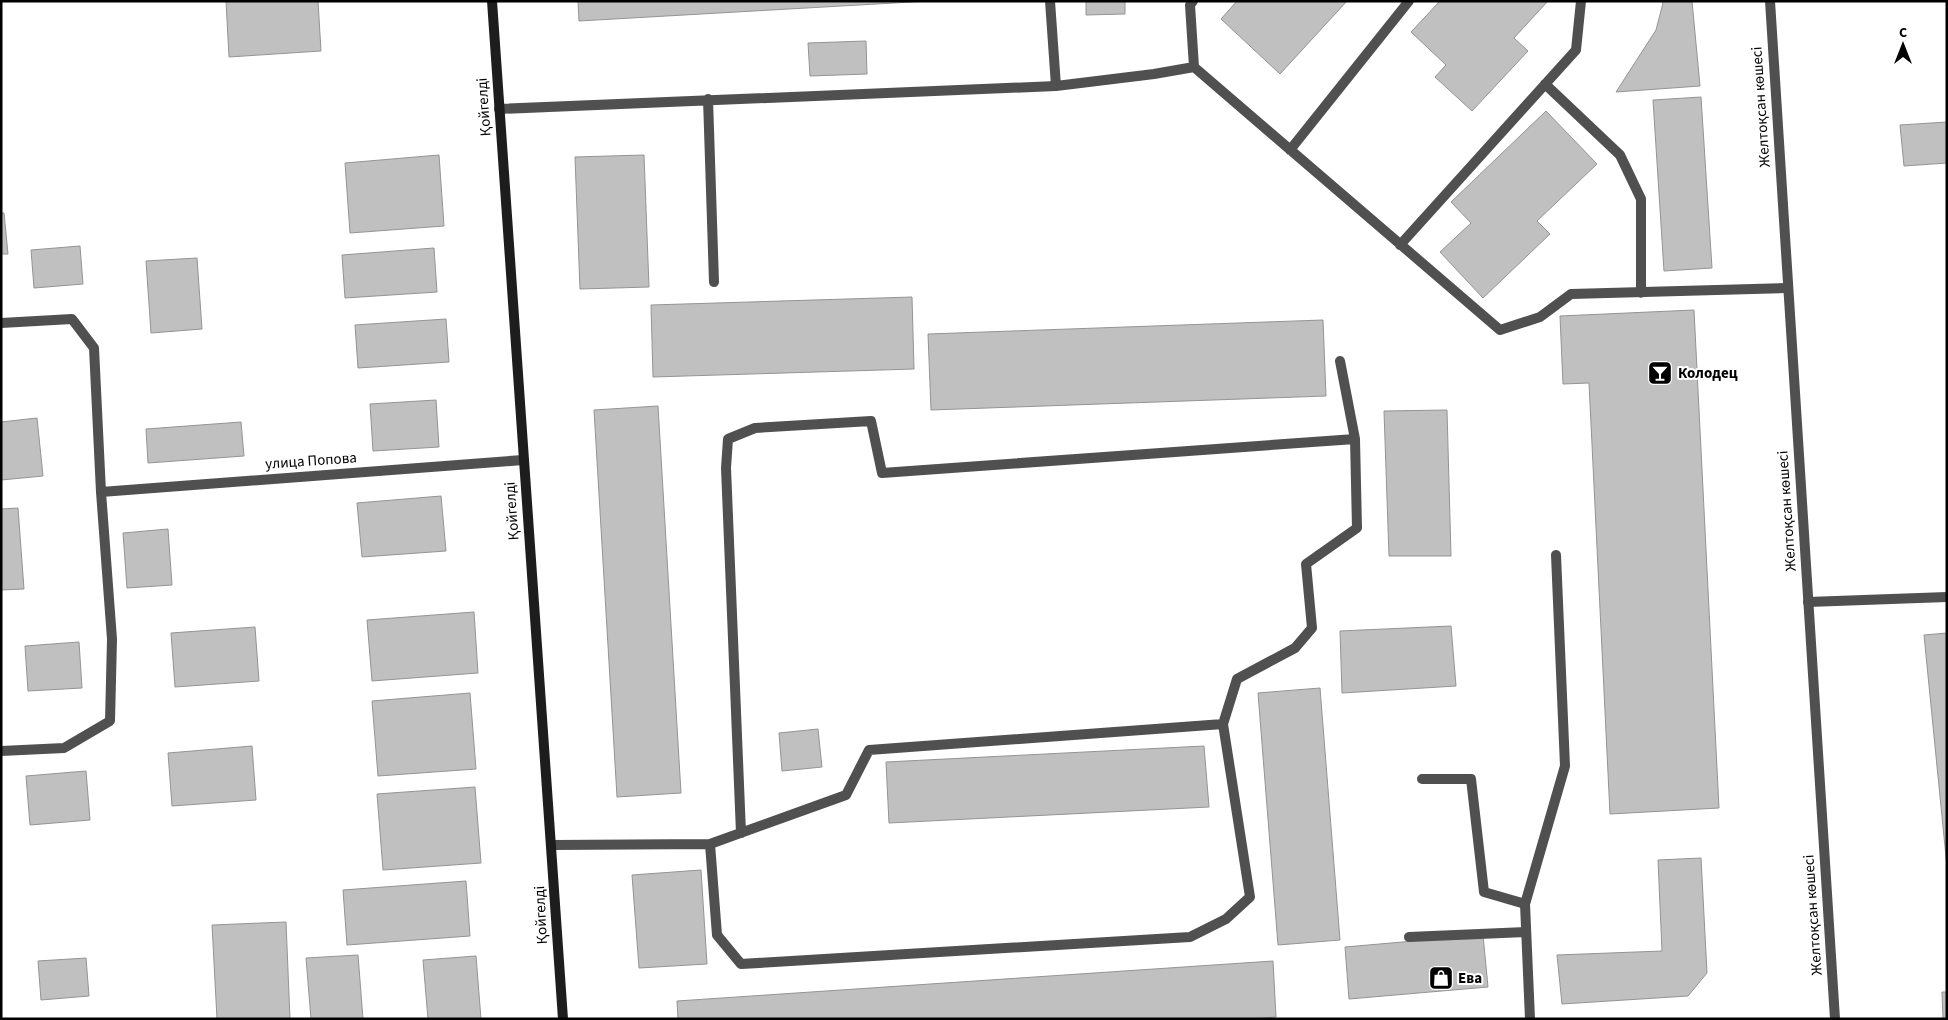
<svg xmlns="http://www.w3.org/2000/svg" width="1948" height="1020" font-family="'Source Sans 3',sans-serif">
	<rect width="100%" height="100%" fill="#fff"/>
	<path fill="#c0c0c0" stroke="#949494" d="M 226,1 L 318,1 L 321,51 L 229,57 Z
		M 578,1 L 929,1 L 579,21 Z
		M 1086,1 L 1125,1 L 1125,14 L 1086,15 Z
		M 1237,1 L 1347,1 L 1280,74 L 1221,19 Z
		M 1440,1 L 1548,1 L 1514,38 L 1528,51 L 1472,111 L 1435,77 L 1446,65 L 1411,32 Z
		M 1661,1 L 1692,1 L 1700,86 L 1616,92 L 1656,30 L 1663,3 Z
		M 866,41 L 867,74 L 810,76 L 808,43 Z
		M 1701,97 L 1712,268 L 1664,271 L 1653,100 Z
		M 1546,111 L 1597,164 L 1537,221 L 1550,234 L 1483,298 L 1440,252 L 1471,223 L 1451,202 Z
		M 1947,122 L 1947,163 L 1904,166 L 1900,125 Z
		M 439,155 L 444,226 L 350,233 L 345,163 Z
		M 644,155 L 649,287 L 580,289 L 575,157 Z
		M 1,213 L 4,213 L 8,254 L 1,254 Z
		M 80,246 L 83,284 L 34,288 L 31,250 Z
		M 434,248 L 437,292 L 345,298 L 342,255 Z
		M 197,258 L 202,329 L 151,333 L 146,261 Z
		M 912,297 L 914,369 L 653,377 L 651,305 Z
		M 1694,310 L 1719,808 L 1610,814 L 1589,383 L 1563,384 L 1560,316 Z
		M 446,319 L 449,362 L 358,368 L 355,325 Z
		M 1323,320 L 1326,396 L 931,410 L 928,334 Z
		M 436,400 L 439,447 L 373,451 L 370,404 Z
		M 658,406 L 681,793 L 617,797 L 594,410 Z
		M 1447,410 L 1451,556 L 1389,556 L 1384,411 Z
		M 37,418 L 43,476 L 1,480 L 1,422 Z
		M 241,422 L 244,456 L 148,463 L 146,429 Z
		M 441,496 L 446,551 L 362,557 L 357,503 Z
		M 18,508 L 24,589 L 1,590 L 1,509 Z
		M 168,529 L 172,585 L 127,588 L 123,533 Z
		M 474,612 L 478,673 L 372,681 L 367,620 Z
		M 1451,626 L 1456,686 L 1342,693 L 1340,631 Z
		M 255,627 L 259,681 L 175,687 L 171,633 Z
		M 1947,633 L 1947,867 L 1924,635 Z
		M 79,642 L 82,688 L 28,691 L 25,646 Z
		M 1320,688 L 1340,940 L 1278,945 L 1258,693 Z
		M 470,693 L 476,769 L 378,776 L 372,701 Z
		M 818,729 L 822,767 L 782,771 L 779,733 Z
		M 252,746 L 256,800 L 172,806 L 168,753 Z
		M 1204,746 L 1209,807 L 889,823 L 886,762 Z
		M 86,771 L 90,820 L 30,825 L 26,776 Z
		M 475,787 L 481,863 L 383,870 L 377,794 Z
		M 1701,858 L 1707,973 L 1688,996 L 1562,1004 L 1557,955 L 1662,951 L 1658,860 Z
		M 701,870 L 707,964 L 639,968 L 632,875 Z
		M 466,881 L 470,936 L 347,945 L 343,890 Z
		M 286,922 L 290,1019 L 217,1019 L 212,925 Z
		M 1483,935 L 1488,987 L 1349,999 L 1345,947 Z
		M 358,955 L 363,1019 L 311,1019 L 306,958 Z
		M 476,956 L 481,1019 L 428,1019 L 423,960 Z
		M 86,958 L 89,996 L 41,1000 L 38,961 Z
		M 1273,961 L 1276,1017 L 1247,1019 L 678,1019 L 677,1001 Z
		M 1942,992 L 1947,992 L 1947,1019 L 1943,1019 Z"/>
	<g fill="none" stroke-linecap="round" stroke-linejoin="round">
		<path stroke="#505050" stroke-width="10" d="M 1050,1 L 1056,86
			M 1193,1 L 1190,5 L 1194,67
			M 1545,84 L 1620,155 L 1641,199 L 1641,293
			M 708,99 L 714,282
			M 499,109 L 1056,86 L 1154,74 L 1194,67 L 1500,330 L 1540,317 L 1571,294 L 1788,288
			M 1290,150 L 1409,1
			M 1400,245 L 1576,50 L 1581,1
			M 1808,602 L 1947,597
			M 1422,779 L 1471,779 L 1484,892 L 1525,904
			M 741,833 L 726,468 L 728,439 L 755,428 L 871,421 L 882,473 L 1355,439
			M 710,844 L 717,935 L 741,964 L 1190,937 L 1226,919 L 1250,897 L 1223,724 L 1237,679 L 1295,648 L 1312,628 L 1306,564 L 1357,528 L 1355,439 L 1340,361
			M 552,845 L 710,844 L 846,795 L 869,750 L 1223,724
			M 1409,937 L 1526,932
			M 1530,1019 L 1525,904 L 1565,766 L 1556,555"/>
		<path stroke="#505050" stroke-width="10" d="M 1770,1 L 1835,1019
			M 1,323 L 72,319 L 94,348 L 101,492 L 112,639 L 110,721 L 64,748 L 1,751
			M 101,492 L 523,460"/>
		<path stroke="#1d1d1d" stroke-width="10" d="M 492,1 C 515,340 542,679 563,1019"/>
	</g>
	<defs>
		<symbol id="bar-square" viewBox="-11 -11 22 22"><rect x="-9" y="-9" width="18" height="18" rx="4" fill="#000" stroke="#fff"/><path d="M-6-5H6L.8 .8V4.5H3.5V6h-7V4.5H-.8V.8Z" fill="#fff"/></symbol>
		<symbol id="shop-square" viewBox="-11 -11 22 22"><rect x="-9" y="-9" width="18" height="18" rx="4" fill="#000" stroke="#fff"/><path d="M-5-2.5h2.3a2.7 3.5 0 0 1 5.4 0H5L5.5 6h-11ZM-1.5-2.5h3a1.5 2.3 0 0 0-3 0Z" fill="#fff"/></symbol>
	</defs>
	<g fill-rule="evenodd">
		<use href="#bar-square" x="1646" y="359" width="28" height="28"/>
		<use href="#shop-square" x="1427" y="964" width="28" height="28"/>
	</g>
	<g text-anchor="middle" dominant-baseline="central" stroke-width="4" stroke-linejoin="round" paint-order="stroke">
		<g font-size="15" fill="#000" stroke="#fff">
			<text transform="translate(484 107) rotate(-94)">Қойгелді</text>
			<text transform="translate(1761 107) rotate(-94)">Желтоқсан көшесі</text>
			<text transform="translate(311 461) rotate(-4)">улица Попова</text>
			<text transform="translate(512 511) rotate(-94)">Қойгелді</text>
			<text transform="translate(1787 511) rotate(-94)">Желтоқсан көшесі</text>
			<text transform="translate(541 915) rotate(-93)">Қойгелді</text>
			<text transform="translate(1813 915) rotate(-94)">Желтоқсан көшесі</text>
		</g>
		<g font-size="15" font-weight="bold" fill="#000" stroke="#fff" text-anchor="start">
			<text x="1678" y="373">Колодец</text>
			<text x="1458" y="978">Ева</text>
		</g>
	</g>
	<rect width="1948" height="1020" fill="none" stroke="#000000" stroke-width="5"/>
	<g transform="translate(1903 45)" stroke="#ffffff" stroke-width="4" paint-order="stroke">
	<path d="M0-4L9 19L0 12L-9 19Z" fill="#000000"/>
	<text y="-8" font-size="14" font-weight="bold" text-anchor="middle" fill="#000000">С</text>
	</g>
</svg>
